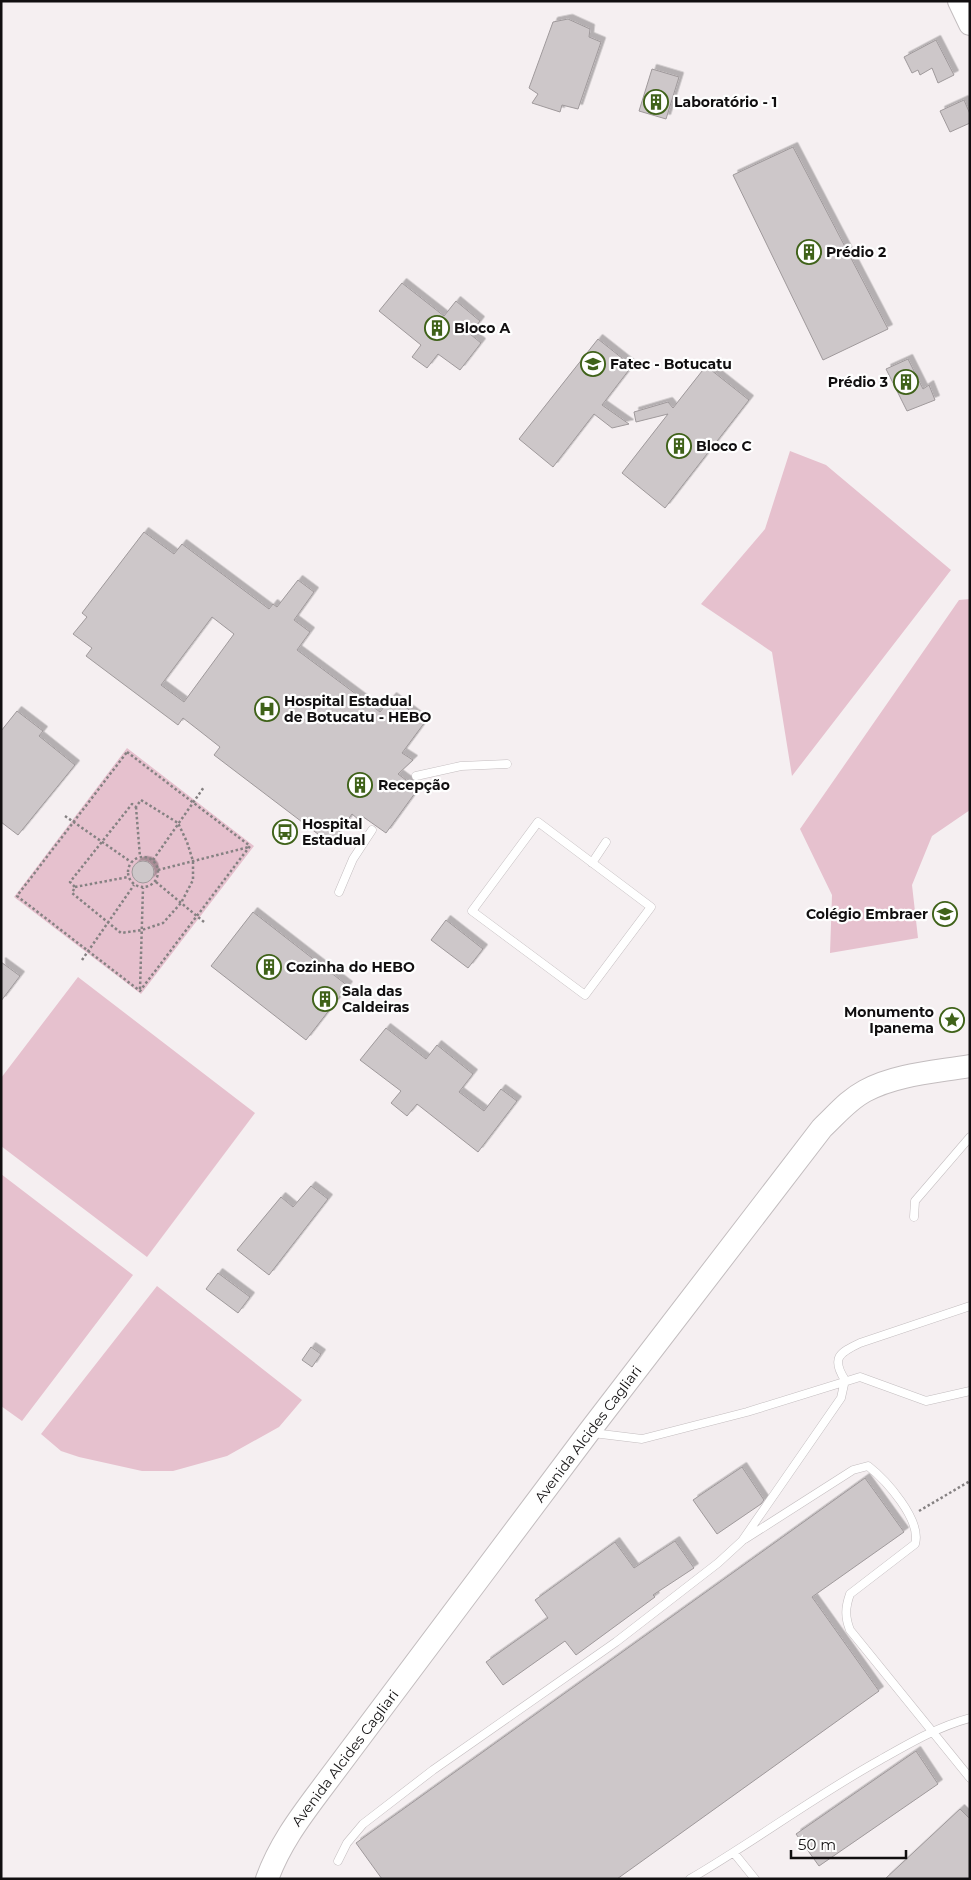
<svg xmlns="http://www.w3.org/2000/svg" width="971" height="1880" font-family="Montserrat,sans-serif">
	<defs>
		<filter id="shadow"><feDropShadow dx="4.5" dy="-4.5" stdDeviation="0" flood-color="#0004"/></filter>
	</defs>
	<rect width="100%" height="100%" fill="#f5eff1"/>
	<path fill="#e6c1ce" d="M 790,451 L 826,465 L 951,570 L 792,776 L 772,652 L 701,604 L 765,529 Z
		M 970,599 L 970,810 L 932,836 L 912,885 L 918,938 L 830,953 L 832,895 L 800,829 L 959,600 Z
		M 127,748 L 254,846 L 141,994 L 14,897 Z
		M 78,977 L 255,1113 L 147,1257 L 1,1146 L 1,1078 Z
		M 1,1174 L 133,1275 L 22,1421 L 1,1406 Z
		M 157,1286 L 302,1400 L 279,1427 L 227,1456 L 173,1471 L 142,1471 L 79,1457 L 61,1451 L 41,1434 Z"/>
	<path fill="#cdc7c9" stroke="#9f999b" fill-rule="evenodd" filter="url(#shadow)" d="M 568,19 L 590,29 L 589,37 L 601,42 L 578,109 L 562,105 L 560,112 L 532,103 L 538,94 L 529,88 L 553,22 Z
		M 936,40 L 954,75 L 938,83 L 932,68 L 920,75 L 918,70 L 912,73 L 904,57 Z
		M 652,69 L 679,77 L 666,119 L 639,111 Z
		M 964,100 L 970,114 L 970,123 L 950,132 L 940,111 Z
		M 793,147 L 888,329 L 823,360 L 733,175 Z
		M 402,283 L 444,316 L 456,301 L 480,321 L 470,334 L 481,343 L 460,370 L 438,354 L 427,368 L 412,357 L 421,345 L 379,311 Z
		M 598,339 L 632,366 L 602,405 L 629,424 L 612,428 L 594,414 L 553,467 L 519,439 Z
		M 908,359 L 923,389 L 929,385 L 935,400 L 907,411 L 886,369 Z
		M 706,366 L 749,400 L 665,508 L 622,473 L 668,414 L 636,422 L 634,412 L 668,402 L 673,408 Z
		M 144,532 L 174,554 L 182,544 L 269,609 L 273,604 L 277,607 L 298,580 L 314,592 L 294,620 L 310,632 L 297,650 L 380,712 L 392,697 L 425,722 L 402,753 L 413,760 L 398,774 L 418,789 L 386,833 L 362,816 L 359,820 L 352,814 L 331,844 L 214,755 L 220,747 L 201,732 L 183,718 L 178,725 L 86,656 L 92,648 L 73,634 L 87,617 L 82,613 ZM 212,617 L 234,634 L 184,702 L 161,685 Z
		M 17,711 L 43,731 L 39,736 L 75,765 L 18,835 L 1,822 L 1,731 Z
		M132 872a11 11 0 1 1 22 0a11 11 0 1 1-22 0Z
		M 253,912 L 348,986 L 306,1040 L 211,966 Z
		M 446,920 L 483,949 L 468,968 L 431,940 Z
		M 1,962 L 20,976 L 1,1001 Z
		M 386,1028 L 426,1059 L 437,1045 L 473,1074 L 459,1092 L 484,1111 L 501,1089 L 517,1101 L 478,1152 L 417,1104 L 407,1116 L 391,1103 L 401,1091 L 360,1060 Z
		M 311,1186 L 328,1199 L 269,1275 L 237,1250 L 281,1197 L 293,1207 Z
		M 218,1273 L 250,1297 L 238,1313 L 206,1289 Z
		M 311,1347 L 321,1354 L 312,1367 L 302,1360 Z
		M 742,1467 L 764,1500 L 761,1504 L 717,1534 L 693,1500 Z
		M 865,1478 L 904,1532 L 812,1597 L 879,1691 L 617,1879 L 382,1879 L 356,1843 Z
		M 675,1541 L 694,1568 L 653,1595 L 655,1597 L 576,1655 L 565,1641 L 503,1685 L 486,1662 L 548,1618 L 535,1600 L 615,1542 L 634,1568 Z
		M 916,1751 L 938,1784 L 819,1866 L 796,1834 Z
		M 960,1809 L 970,1819 L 970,1879 L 885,1879 Z"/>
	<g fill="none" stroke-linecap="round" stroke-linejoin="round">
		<defs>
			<path id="lane" d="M 416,776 L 461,766 L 507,764
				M 538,822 L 651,907 L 585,995 L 472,911 Z
				M 592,863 L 606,842
				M 339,892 L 353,859 L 372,830
				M 914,1217 L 915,1201 L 970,1137
				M 593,1433 L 642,1439 L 747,1412 L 860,1377 L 926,1401 L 970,1391
				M 745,1539 L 853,1470 L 868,1466 C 886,1480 922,1520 915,1544 L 850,1594 C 845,1608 845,1617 850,1630 L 970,1778
				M 734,1853 L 755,1879
				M 338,1861 L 347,1843 L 363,1824 L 433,1770 L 616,1642 L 718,1563 L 742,1541 L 841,1398 L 845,1380 C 831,1358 839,1353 860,1343 L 970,1306
				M 690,1879 C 755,1841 815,1796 880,1760 C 910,1743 937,1727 970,1718"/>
			<path id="secondary" d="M 959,1 L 970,24
				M 267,1879 C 279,1846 298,1820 319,1792 L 588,1433 L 822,1128 C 836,1115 848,1100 865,1091 C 896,1074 936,1072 970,1066"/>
		</defs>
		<use href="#lane" stroke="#c3bdbf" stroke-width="9"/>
		<use href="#secondary" stroke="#c3bdbf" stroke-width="24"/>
		<path stroke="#858182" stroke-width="2.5" stroke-dasharray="2.5 2.5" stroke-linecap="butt" d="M 127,752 L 250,846 L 140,991 L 17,896 Z
			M 141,800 L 178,823 L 187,842 L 193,861 L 193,880 L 181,903 L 163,923 L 142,930 L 121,933 L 72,893 L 75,887 L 70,882 L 132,804 L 136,807 Z
			M 136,807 L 140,857
			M 65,816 L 131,862
			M128 872a15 15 0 1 1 30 0a15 15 0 1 1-30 0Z
			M 153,860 L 204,787
			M 158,870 L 249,847
			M 156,882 L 204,922
			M 75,887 L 128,877
			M 82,960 L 134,885
			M 140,989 L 143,888
			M 919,1511 L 970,1481"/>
		<use href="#lane" stroke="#fff" stroke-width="8"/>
		<use href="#secondary" stroke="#fff" stroke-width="22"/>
	</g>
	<defs>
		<symbol id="building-ring" viewBox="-11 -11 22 22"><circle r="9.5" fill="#fefefe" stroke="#3f6219" stroke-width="1.5"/><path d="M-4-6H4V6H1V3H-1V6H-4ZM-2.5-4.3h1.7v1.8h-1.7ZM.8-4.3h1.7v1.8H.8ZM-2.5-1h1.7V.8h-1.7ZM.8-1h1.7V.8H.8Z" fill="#3f6219"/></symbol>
		<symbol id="university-ring" viewBox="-11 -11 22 22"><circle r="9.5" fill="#fefefe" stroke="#3f6219" stroke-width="1.5"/><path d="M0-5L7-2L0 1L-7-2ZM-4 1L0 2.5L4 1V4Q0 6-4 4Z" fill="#3f6219"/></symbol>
		<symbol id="hospital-ring" viewBox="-11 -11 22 22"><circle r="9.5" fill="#fefefe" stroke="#3f6219" stroke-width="1.5"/><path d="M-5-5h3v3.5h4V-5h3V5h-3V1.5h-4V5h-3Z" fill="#3f6219"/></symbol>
		<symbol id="bus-ring" viewBox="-11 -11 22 22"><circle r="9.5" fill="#fefefe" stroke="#3f6219" stroke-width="1.5"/><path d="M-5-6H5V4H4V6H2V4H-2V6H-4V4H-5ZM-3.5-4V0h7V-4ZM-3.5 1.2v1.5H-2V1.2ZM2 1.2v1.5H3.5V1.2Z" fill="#3f6219"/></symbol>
		<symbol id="school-ring" viewBox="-11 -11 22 22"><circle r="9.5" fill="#fefefe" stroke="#3f6219" stroke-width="1.5"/><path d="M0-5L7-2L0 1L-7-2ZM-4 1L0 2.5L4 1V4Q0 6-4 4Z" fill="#3f6219"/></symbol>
		<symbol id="sight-ring" viewBox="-11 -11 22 22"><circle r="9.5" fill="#fefefe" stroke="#3f6219" stroke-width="1.5"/><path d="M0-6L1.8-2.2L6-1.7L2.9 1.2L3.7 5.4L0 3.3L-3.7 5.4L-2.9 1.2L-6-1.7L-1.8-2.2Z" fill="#3f6219"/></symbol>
	</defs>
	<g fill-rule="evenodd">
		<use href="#building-ring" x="642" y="88" width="28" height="28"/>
		<use href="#building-ring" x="795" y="238" width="28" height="28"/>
		<use href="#building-ring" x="423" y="314" width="28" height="28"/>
		<use href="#university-ring" x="579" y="350" width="28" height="28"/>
		<use href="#building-ring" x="892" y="368" width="28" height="28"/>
		<use href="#building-ring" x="665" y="432" width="28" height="28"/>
		<use href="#hospital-ring" x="253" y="695" width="28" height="28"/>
		<use href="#building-ring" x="346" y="771" width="28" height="28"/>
		<use href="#bus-ring" x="271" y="818" width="28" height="28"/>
		<use href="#school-ring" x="931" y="900" width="28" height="28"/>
		<use href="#building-ring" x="255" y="953" width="28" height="28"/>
		<use href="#building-ring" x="311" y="985" width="28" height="28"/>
		<use href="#sight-ring" x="938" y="1006" width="28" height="28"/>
	</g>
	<g text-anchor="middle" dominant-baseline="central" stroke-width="4.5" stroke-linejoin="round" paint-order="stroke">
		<g font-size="14" font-weight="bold" fill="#110f10" stroke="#fefefe" text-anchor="start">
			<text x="674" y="102">Laboratório - 1</text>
			<text x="826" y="252">Prédio 2</text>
			<text x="454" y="328">Bloco A</text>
			<text x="610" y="364">Fatec - Botucatu</text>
			<text x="888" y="382" text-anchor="end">Prédio 3</text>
			<text x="696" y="446">Bloco C</text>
			<text x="284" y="701">Hospital Estadual<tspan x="284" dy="16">de Botucatu - HEBO</tspan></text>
			<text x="378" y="785">Recepção</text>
			<text x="302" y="824">Hospital<tspan x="302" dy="16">Estadual</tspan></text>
			<text x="928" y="914" text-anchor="end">Colégio Embraer</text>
			<text x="286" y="967">Cozinha do HEBO</text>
			<text x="342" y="991">Sala das<tspan x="342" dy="16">Caldeiras</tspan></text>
			<text x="934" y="1012" text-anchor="end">Monumento<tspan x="934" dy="16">Ipanema</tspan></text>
		</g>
		<g font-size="14" fill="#110f10" stroke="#fefefe">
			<text transform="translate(588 1434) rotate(-53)">Avenida Alcides Cagliari</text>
			<text transform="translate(345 1758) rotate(-53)">Avenida Alcides Cagliari</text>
		</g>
	</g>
	<rect width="971" height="1880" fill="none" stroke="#110f10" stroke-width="5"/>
	<path d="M791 1850v8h115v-8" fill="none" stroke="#110f10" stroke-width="2.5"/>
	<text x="798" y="1850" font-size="15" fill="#110f10" stroke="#fefefe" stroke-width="4" paint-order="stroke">50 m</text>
</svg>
